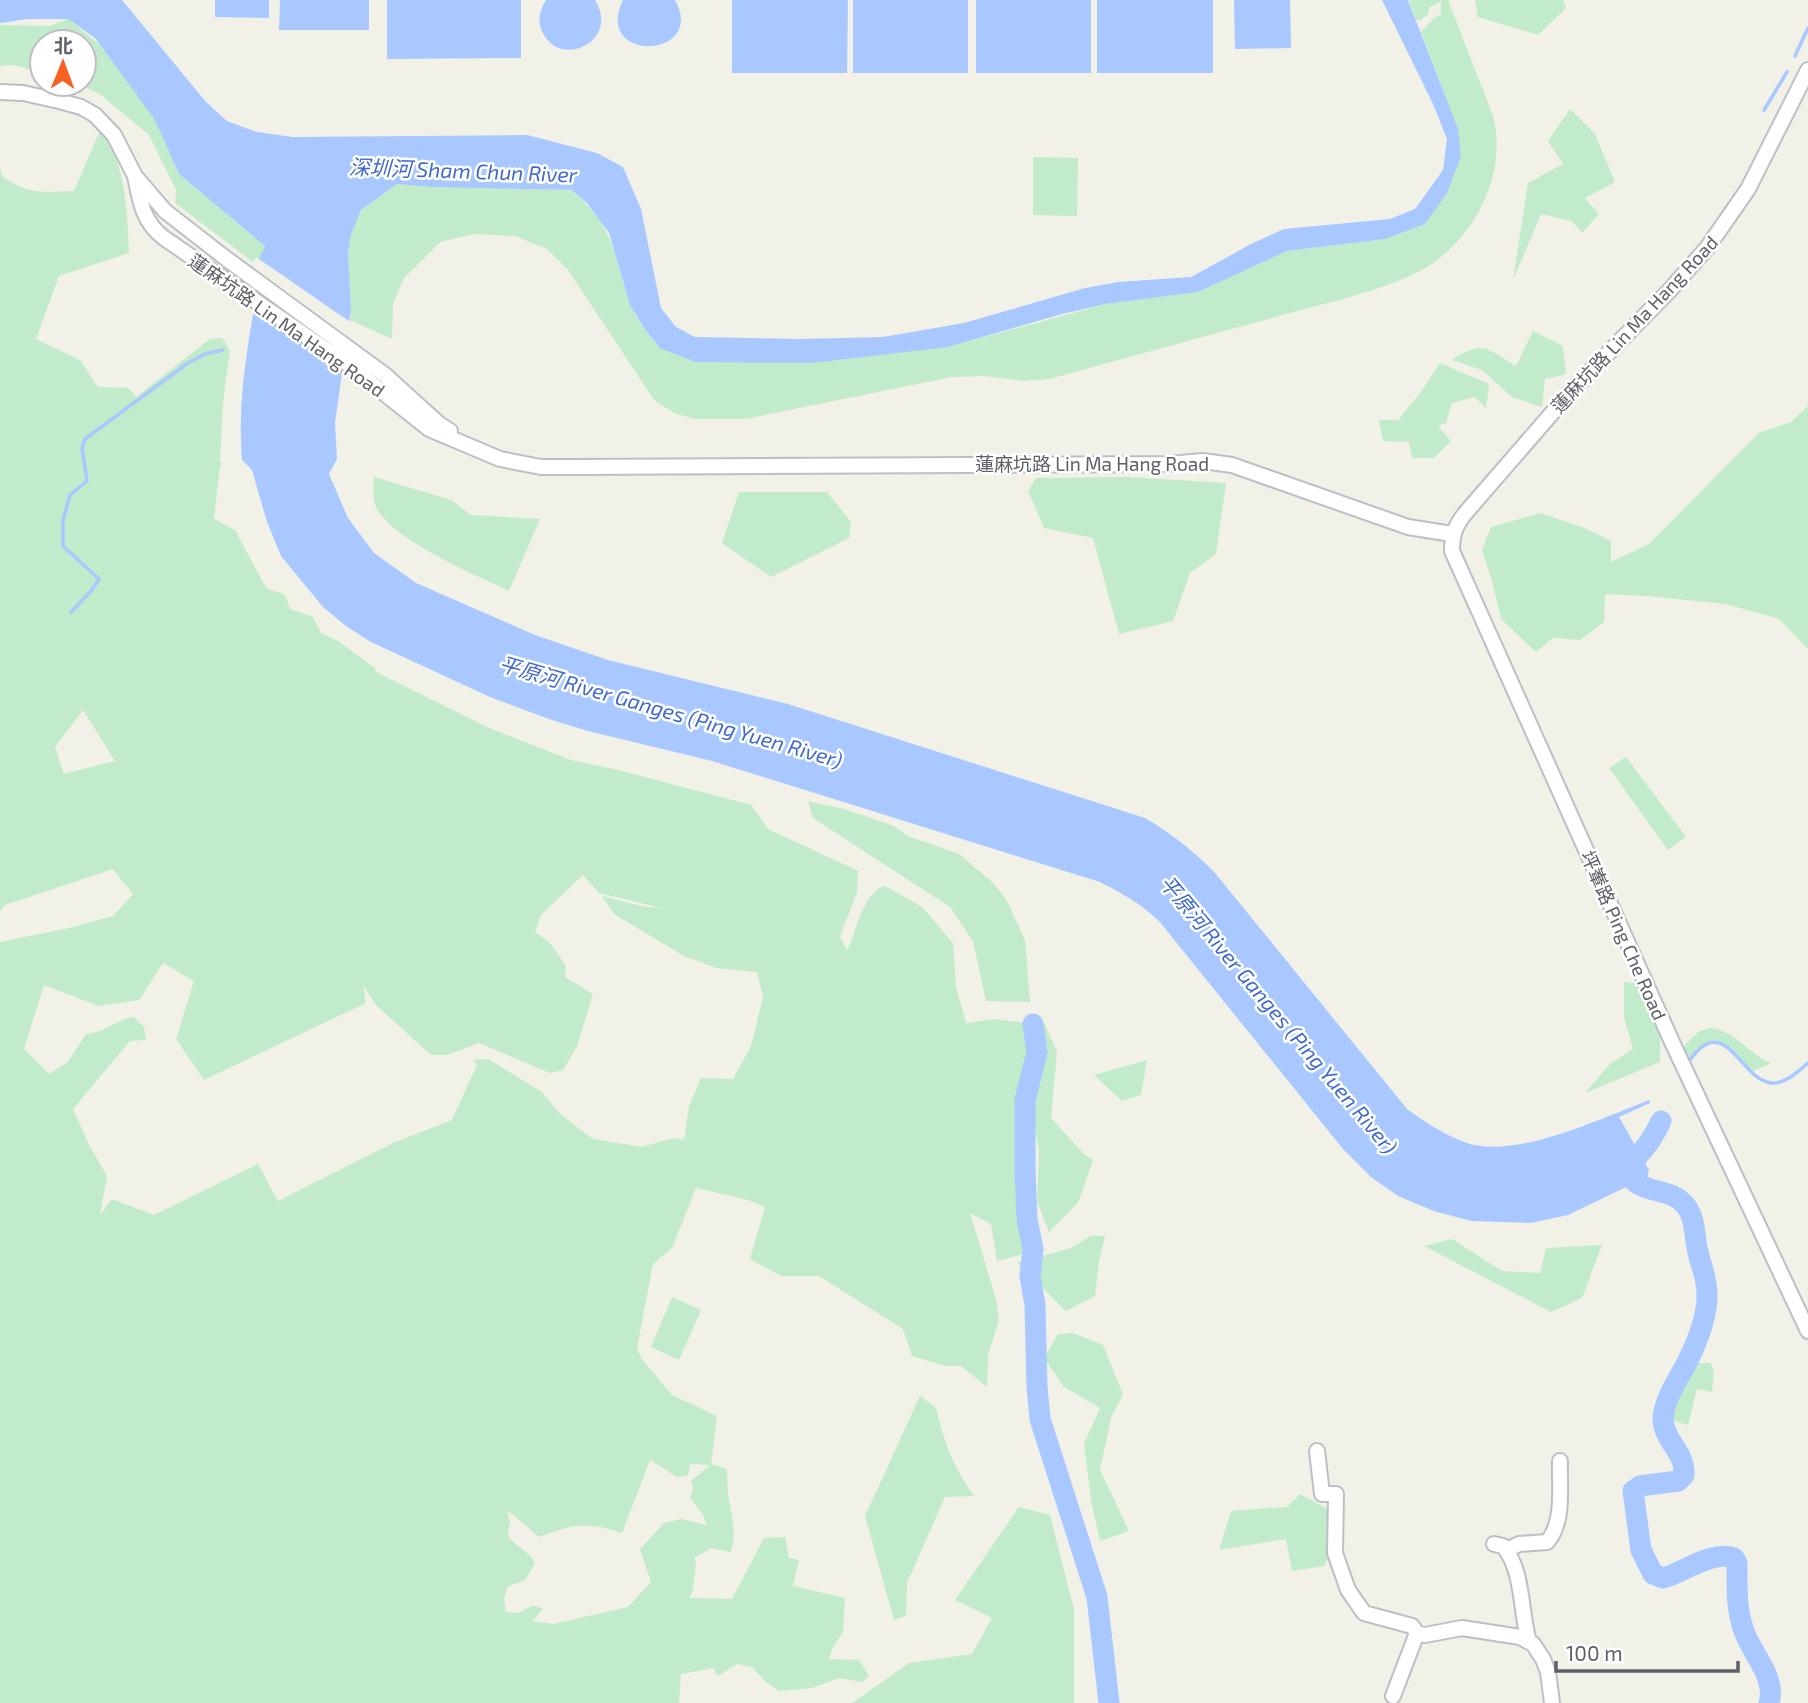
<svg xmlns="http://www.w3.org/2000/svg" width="1808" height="1703" font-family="'Exo 2','Noto Sans SC',sans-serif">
	<rect width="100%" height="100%" fill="#f1f1e7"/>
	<path fill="#c1ebca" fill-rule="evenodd" d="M 1409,0 L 1448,0 L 1493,116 C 1507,169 1480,228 1436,261 C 1401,287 1329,302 1286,314 C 1207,336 1128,357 1049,379 L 1023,381 L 984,376 L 952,377 L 745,419 L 695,419 L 674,413 L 654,400 L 568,270 L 547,249 L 515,236 L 473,234 L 440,242 L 404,278 L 393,304 L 392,339 L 350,320 C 354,285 338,241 361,211 C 369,199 385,192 397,184 L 431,187 L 570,190 C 616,225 612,254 630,303 C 636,320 648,335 660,348 L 948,347 L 1106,304 L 1198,292 L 1287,251 L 1385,239 L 1425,224 L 1458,131 L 1421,32 L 1433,19 L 1441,14 L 1441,1 L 1430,7 L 1428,14 L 1421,20 L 1416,20 Z
		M 1475,0 L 1563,0 L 1566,8 L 1538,35 L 1478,17 Z
		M 68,19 L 100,45 L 162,129 L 179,174 L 265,246 L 257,265 L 175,203 L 176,190 L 149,135 L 101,95 L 80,84 L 84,84 L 84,42 L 42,42 L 42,73 L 14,65 L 0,66 L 0,25 L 50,26 Z
		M 1570,109 L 1595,134 L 1615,182 L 1585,198 L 1599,214 L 1582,233 L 1572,221 L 1541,214 L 1513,280 L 1528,183 L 1563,164 L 1548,141 Z
		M 101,128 C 126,168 127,207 129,253 L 59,276 L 36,339 L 80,360 L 98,387 L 128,388 L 136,397 L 210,339 L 222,338 L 230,350 L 223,403 L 220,462 L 223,463 L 220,466 L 214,519 L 235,530 L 266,588 L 285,595 L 290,609 L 313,617 L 321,633 L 338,641 L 376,669 L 374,671 L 489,728 L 571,760 L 618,770 L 751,805 L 768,829 L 858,871 L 857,893 L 840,936 L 847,951 C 856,933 863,892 885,886 L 922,907 L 953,943 L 956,987 L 966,1023 L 994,1019 L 1033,1024 L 1037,1052 L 1025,1100 L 1027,1213 L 1043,1249 L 997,1261 L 991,1224 L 970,1213 L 996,1299 L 999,1320 L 988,1355 L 987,1387 L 961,1366 L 945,1366 L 912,1356 L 903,1329 L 819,1276 L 781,1276 L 750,1259 L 765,1207 L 748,1200 L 696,1188 L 672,1248 L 653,1264 L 637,1348 L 641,1358 L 672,1395 L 717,1416 L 711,1464 L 726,1469 C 728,1477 727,1483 728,1491 C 729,1506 739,1539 730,1552 L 711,1548 L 694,1558 L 696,1562 L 693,1590 L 689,1598 L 732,1599 L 764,1538 L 785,1537 L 789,1558 L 799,1560 L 793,1586 L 845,1598 L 843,1632 L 832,1649 L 829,1659 L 859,1660 L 869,1676 L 862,1682 L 839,1678 L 812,1688 L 779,1691 L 766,1682 L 752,1667 L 737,1664 L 718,1676 L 713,1668 L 681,1674 L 679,1703 L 0,1703 L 0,942 L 69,928 L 113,916 L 133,894 L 113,869 L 5,905 L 0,911 L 0,167 L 2,176 C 27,195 44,192 74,191 ZM 83,710 L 115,761 L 64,774 L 55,747 ZM 583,875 L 599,893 L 665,909 L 641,906 L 602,896 L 614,914 L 684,956 L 716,968 L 757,972 L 763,997 L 751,1046 L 733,1079 L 701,1078 L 689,1106 L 684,1140 L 673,1138 L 642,1147 L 593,1139 L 560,1114 L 542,1092 L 488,1059 L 473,1060 L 477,1065 L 452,1120 L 393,1143 L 278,1201 L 258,1164 L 154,1215 L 112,1199 L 100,1215 L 107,1176 L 89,1145 L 73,1109 L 130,1041 L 146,1040 L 144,1027 L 134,1017 C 118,1018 108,1032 86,1034 L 68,1062 L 49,1074 L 24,1049 L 44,985 L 99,1006 L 139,1000 L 163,963 L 194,981 L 176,1039 L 204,1080 L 366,1003 L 363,985 L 376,1005 L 431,1055 L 447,1055 L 479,1043 L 550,1073 L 563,1070 L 577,1046 L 593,994 L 565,977 L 566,966 L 550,943 L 535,932 L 541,915 ZM 650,1460 L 677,1477 L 688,1475 L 690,1464 L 710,1465 L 691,1481 L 693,1489 L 690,1497 L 703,1515 L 707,1525 L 681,1519 L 664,1523 L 640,1549 L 651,1582 L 628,1607 L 553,1624 L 532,1621 L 543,1609 L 533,1605 L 518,1613 L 506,1612 L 504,1600 L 507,1587 L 525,1580 L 535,1563 C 529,1551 516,1547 508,1536 L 510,1522 L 507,1510 L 539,1537 C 572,1524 587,1521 622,1533 Z
		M 1033,157 L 1078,158 L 1077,216 L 1033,215 Z
		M 1533,331 L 1563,346 L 1566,374 L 1545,379 L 1542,407 L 1512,397 L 1482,370 L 1452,360 C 1482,339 1488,349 1516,366 Z
		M 1440,363 L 1489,384 L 1486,408 L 1475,397 L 1452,403 L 1446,423 L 1438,426 L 1451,441 L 1434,458 L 1412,458 L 1409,442 L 1383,441 L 1379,420 L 1398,420 L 1420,393 Z
		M 1808,406 L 1808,649 L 1779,619 L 1726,604 L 1646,596 L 1605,594 L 1604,622 L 1580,640 L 1553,638 L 1536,652 L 1501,619 L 1492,581 L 1482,550 L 1491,527 L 1541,513 L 1584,528 L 1611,541 L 1611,562 L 1649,544 L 1759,433 L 1791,422 Z
		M 374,477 L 451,500 L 471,515 L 540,519 L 509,591 C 477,575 386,538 375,504 C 372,497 374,485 374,477 Z
		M 1126,477 L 1226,483 L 1216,554 L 1190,573 L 1173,621 L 1119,634 L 1093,538 L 1044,528 L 1028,491 L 1036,478 Z
		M 739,492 L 827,492 L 851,522 L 849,538 L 771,577 L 722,543 Z
		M 1626,757 L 1686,837 L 1668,850 L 1609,768 Z
		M 808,801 L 844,809 L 894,826 L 908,836 L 959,854 L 992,882 L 1006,899 L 1025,940 L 1030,1002 L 986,1001 L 973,941 L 950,907 L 813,818 Z
		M 1624,982 L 1640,984 L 1660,1027 L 1660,1062 L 1585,1093 L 1610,1064 L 1633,1049 L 1624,1017 Z
		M 1044,1022 L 1057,1052 L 1051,1118 L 1084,1154 L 1093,1160 L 1078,1203 L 1049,1232 L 1037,1201 L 1039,1151 L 1032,1114 Z
		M 1710,1028 C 1733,1029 1750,1055 1771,1063 L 1753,1071 C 1729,1050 1715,1025 1690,1060 L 1683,1047 L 1699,1031 Z
		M 1147,1060 L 1141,1095 L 1122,1101 L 1094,1075 Z
		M 1091,1236 L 1105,1236 L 1099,1261 L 1095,1296 L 1066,1311 L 1017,1263 L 1071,1248 Z
		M 1452,1239 L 1502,1271 L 1540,1273 L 1546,1248 L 1602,1245 L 1582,1298 L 1551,1312 L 1424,1246 Z
		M 672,1297 L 701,1310 L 679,1360 L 651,1347 Z
		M 1073,1333 L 1103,1345 L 1123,1394 L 1111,1418 L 1100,1470 L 1129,1531 L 1100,1541 L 1091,1500 L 1084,1444 L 1100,1408 L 1064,1387 L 1044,1358 L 1058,1334 Z
		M 1687,1363 L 1711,1363 L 1714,1372 L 1712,1392 L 1697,1389 L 1688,1425 L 1663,1418 L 1673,1387 Z
		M 920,1396 L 936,1408 C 945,1445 952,1464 974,1496 L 945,1497 L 907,1583 L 906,1616 L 894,1620 L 865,1516 Z
		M 1300,1494 L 1335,1513 L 1342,1533 L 1324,1566 L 1292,1571 L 1286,1539 L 1219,1550 L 1231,1511 L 1287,1507 Z
		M 1019,1507 L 1050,1515 L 1074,1609 L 1074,1703 L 852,1703 L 909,1663 L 972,1654 L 992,1618 L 955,1600 Z"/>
	<path fill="#a9c8ff" d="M 0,0 L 122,0 L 206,102 L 227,121 L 257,132 L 293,137 L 527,135 L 597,153 L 623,167 L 641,209 L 661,308 L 676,327 L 695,337 L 799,339 L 883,337 L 964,323 L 1085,288 L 1118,282 L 1191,277 L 1253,243 L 1284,229 L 1390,219 L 1415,209 L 1443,170 L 1447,139 L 1433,104 L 1382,0 L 1408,0 L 1458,129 L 1461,156 L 1447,193 L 1425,224 L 1385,239 L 1287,251 L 1198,292 L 1106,304 L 1062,314 L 948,347 L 812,363 L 695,362 L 660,348 L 645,330 L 630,305 L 609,233 L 587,203 L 571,190 L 431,187 L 397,184 L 361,210 L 351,234 L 348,253 L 351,309 L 335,423 L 337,459 L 329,474 L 348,518 L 374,553 L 416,583 L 535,635 L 608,660 L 788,704 L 1145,818 C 1172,834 1194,851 1215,873 L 1407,1109 C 1425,1122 1443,1134 1464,1142 C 1515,1161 1600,1118 1650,1100 L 1650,1103 L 1619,1117 L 1649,1170 L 1647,1177 L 1568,1215 L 1531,1223 L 1471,1221 L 1434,1211 L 1398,1196 L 1371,1177 L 1343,1149 L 1159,921 C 1141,904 1122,893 1100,882 L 712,761 L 588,731 L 549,719 L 490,697 L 371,642 L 346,626 L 323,607 L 281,556 L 267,522 L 252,470 L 242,460 C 237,400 248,344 258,285 L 251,275 L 265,246 L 179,174 L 155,120 L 95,38 L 68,19 L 28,19 L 0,23 Z
		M 215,0 L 269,0 L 269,18 L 215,17 Z
		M 280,0 L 369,0 L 369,30 L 279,30 Z
		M 387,0 L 521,0 L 521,58 L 387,59 Z
		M 546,0 L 595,0 C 621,41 559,71 542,31 C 537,20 540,10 546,0 Z
		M 623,0 L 675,0 C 708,59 592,64 623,0 Z
		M 732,0 L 848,0 L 847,73 L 732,73 Z
		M 853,0 L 968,0 L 968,73 L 853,73 Z
		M 976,0 L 1091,0 L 1091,73 L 976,73 Z
		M 1097,0 L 1213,0 L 1213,73 L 1097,73 Z
		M 1234,0 L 1290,0 L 1291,48 L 1235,49 Z"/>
	<path fill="#f1f1e7" d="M 256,257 L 353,324 L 346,373 L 250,307 L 254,286 L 247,275 Z"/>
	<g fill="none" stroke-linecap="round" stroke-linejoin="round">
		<path stroke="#a9c8ff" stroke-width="3.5" d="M 1795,56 L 1808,28
			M 1764,110 L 1787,72
			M 71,612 L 91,591 L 99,579 L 63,546 L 63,520 L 70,495 L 87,481 L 82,448 L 85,439 L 188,363 L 205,354 L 223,350
			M 1690,1060 C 1727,1008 1742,1087 1776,1083 C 1788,1081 1799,1071 1808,1063"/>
		<path stroke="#a9c8ff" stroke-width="21" d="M 1033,1024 L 1037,1052 L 1025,1100 L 1025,1169 L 1027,1219 L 1033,1249 L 1030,1276 L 1035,1305 L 1037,1387 L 1040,1419 L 1097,1597 L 1109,1703
			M 1624,1168 C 1628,1173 1633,1181 1638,1184 C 1653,1193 1674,1190 1686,1206 C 1696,1219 1694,1237 1698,1252 C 1700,1263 1705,1273 1706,1284 C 1711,1309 1697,1344 1685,1366 C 1677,1381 1663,1402 1663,1420 C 1664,1441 1686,1453 1684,1475 L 1678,1481 L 1640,1486 L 1633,1491 L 1641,1550 L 1653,1574 L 1663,1578 C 1684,1572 1713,1550 1734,1558 L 1737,1563 C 1737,1585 1736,1607 1743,1628 C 1750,1653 1777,1676 1769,1703
			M 1618,1171 C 1637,1160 1652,1141 1661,1121"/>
		<defs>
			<path id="minor" d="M 1808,70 L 1748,189 L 1707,248 L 1669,291 L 1572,390 L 1468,510 C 1456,524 1452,533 1452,551 L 1672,1042 L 1808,1331
				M 0,92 L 23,93 L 59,101 L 81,107 L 95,115 L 114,135 L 135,176 L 165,211 L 228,260 L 385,375 L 439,424 L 450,431
				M 135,176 C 140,202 143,222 164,238 L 350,366 L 429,429 L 500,459 L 541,467 L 576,467 L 1169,464 L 1203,461 L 1232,465 L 1408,527 L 1452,534
				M 1317,1451 L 1322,1494 L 1336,1494 L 1335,1553 L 1348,1590 L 1364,1613 L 1412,1626 L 1417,1633 L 1425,1635 L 1462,1628 L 1520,1637 L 1533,1644 L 1543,1659 L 1548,1672 L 1552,1703
				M 1494,1544 L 1503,1546 C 1524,1571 1520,1611 1529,1642
				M 1507,1550 L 1519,1544 L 1547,1542 C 1565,1522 1559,1486 1560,1461
				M 1393,1696 L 1417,1633"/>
		</defs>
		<use href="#minor" stroke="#bebfc6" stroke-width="18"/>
		<use href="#minor" stroke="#fff" stroke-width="14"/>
	</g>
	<g text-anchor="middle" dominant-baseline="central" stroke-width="5" stroke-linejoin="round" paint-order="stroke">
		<g font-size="19" fill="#5e6068" stroke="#fff">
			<text transform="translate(1634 324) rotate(-47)">蓮麻坑路 Lin Ma Hang Road</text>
			<text transform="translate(287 325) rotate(35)">蓮麻坑路 Lin Ma Hang Road</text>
			<text x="1092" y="463">蓮麻坑路 Lin Ma Hang Road</text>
			<text transform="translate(1624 935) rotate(66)">坪輋路 Ping Che Road</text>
		</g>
		<g font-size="21" font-style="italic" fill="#3f68cf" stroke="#fff">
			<text transform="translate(463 170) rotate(2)">深圳河 Sham Chun River</text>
			<text transform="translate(671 711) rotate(16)">平原河 River Ganges (Ping Yuen River)</text>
			<text transform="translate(1279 1014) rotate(50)">平原河 River Ganges (Ping Yuen River)</text>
		</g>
	</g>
	<g transform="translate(63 63) rotate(1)"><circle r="33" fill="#ffffff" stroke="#bfbfc3" stroke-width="2"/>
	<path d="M0-5L12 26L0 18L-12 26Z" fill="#f96024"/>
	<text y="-10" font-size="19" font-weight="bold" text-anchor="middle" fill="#5e6068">北</text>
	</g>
	<path d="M1556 1661v10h182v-10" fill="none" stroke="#5e6068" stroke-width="3.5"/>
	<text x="1566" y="1661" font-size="21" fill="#5e6068" stroke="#ffffff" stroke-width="5" paint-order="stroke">100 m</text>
</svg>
